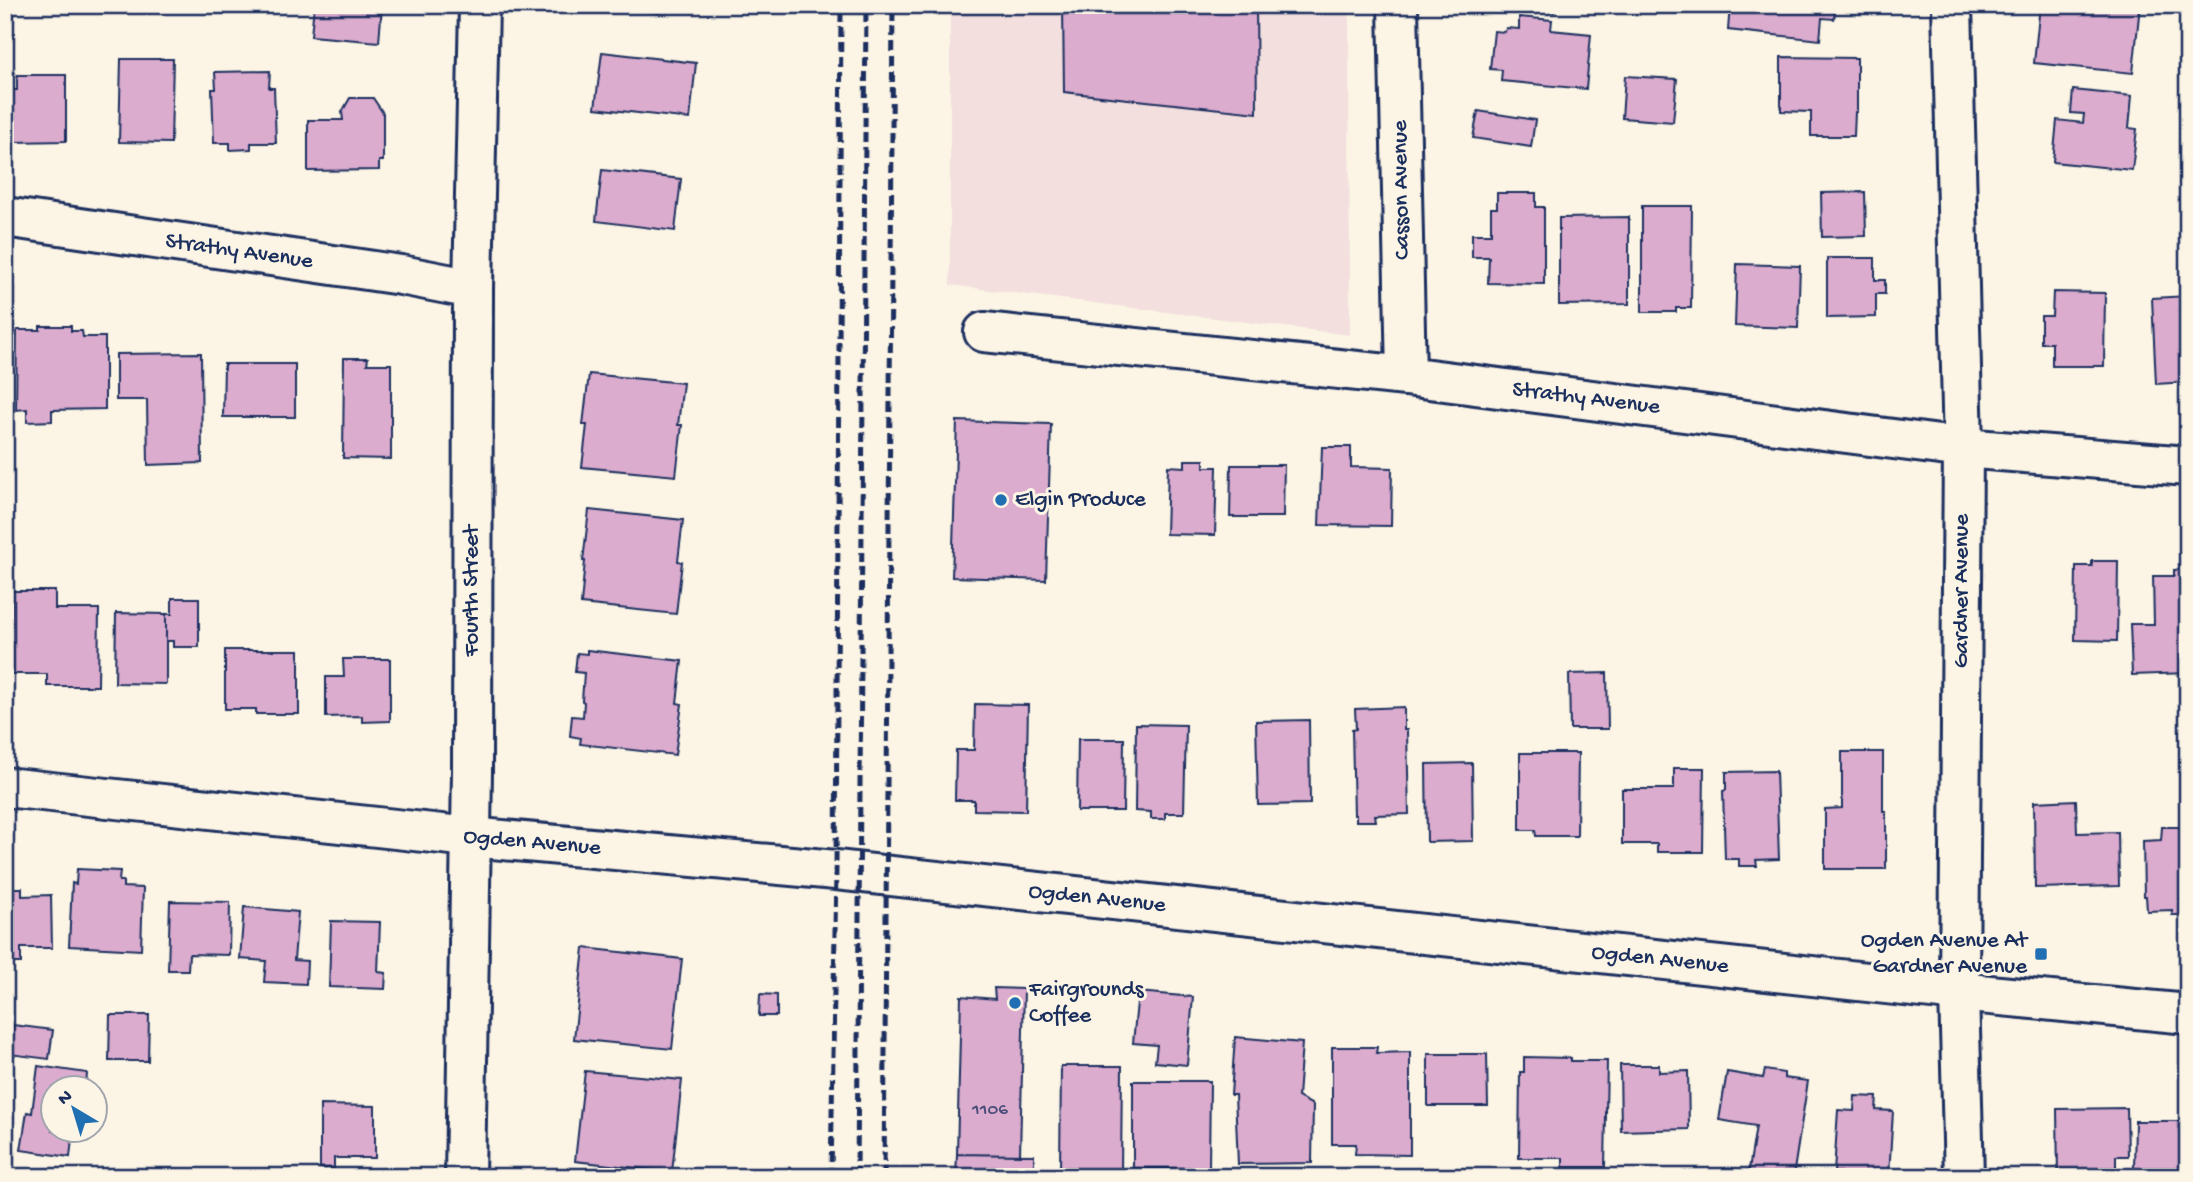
<svg xmlns="http://www.w3.org/2000/svg" width="2193" height="1182" font-family="'Gochi Hand',sans-serif">
	<rect width="100%" height="100%" fill="#fcf5e5"/>
	<filter id="ink" filterUnits="userSpaceOnUse"><feTurbulence type="fractalNoise" baseFrequency=".0143" numOctaves="2"/><feDisplacementMap in="SourceGraphic" scale="14" xChannelSelector="R" yChannelSelector="G"/><feConvolveMatrix kernelMatrix="1 2 1 2 8 2 1 2 1" color-interpolation-filters="sRGB"/></filter>
	<g filter="url(#ink)">
		<path fill="#f2dfde" d="M 950,5 L 1349,5 L 1350,335 L 950,285 Z"/>
		<path fill="#dbacce" stroke="#1b2f5e" stroke-width="2" d="M 314,5 L 382,5 L 379,42 L 311,36 Z
			M 606,5 L 660,5 L 659,13 L 605,7 Z
			M 1063,5 L 1256,5 L 1257,113 L 1064,92 Z
			M 1514,5 L 1555,5 L 1554,12 L 1514,8 Z
			M 1730,5 L 1836,5 L 1834,19 L 1822,18 L 1820,40 L 1728,30 Z
			M 2040,5 L 2140,5 L 2133,73 L 2034,63 Z
			M 1519,17 L 1552,20 L 1551,30 L 1591,34 L 1586,89 L 1501,81 L 1502,70 L 1490,69 L 1494,31 L 1505,32 L 1506,28 L 1519,29 Z
			M 602,52 L 696,63 L 690,119 L 595,108 Z
			M 1781,57 L 1857,58 L 1857,112 L 1855,112 L 1854,136 L 1811,136 L 1811,112 L 1781,111 Z
			M 121,59 L 173,59 L 171,143 L 119,142 Z
			M 270,71 L 269,88 L 274,88 L 276,143 L 251,143 L 251,149 L 230,150 L 230,143 L 214,143 L 212,89 L 216,89 L 215,72 Z
			M 17,75 L 66,75 L 66,141 L 12,142 L 12,90 L 17,90 Z
			M 1625,76 L 1677,79 L 1673,122 L 1622,118 Z
			M 2073,90 L 2132,96 L 2129,128 L 2137,129 L 2132,170 L 2053,162 L 2057,120 L 2083,123 L 2084,114 L 2071,113 Z
			M 350,98 L 373,98 L 383,113 L 383,161 L 379,161 L 379,170 L 308,171 L 308,120 L 343,120 L 342,112 Z
			M 1478,111 L 1535,120 L 1531,147 L 1473,138 Z
			M 602,170 L 681,179 L 675,231 L 596,221 Z
			M 1865,192 L 1866,236 L 1822,237 L 1821,193 Z
			M 1497,193 L 1536,193 L 1536,207 L 1544,207 L 1544,284 L 1488,283 L 1489,257 L 1472,257 L 1472,234 L 1491,234 L 1491,208 L 1497,208 Z
			M 1642,206 L 1692,206 L 1691,308 L 1676,308 L 1676,312 L 1642,312 Z
			M 1629,217 L 1629,304 L 1559,305 L 1559,218 Z
			M 1827,258 L 1875,258 L 1875,280 L 1885,280 L 1885,294 L 1876,294 L 1876,317 L 1827,318 Z
			M 1737,264 L 1800,266 L 1798,328 L 1735,326 Z
			M 2053,292 L 2105,293 L 2104,366 L 2052,366 L 2052,343 L 2041,343 L 2041,316 L 2052,316 Z
			M 2188,296 L 2188,382 L 2156,384 L 2152,298 Z
			M 40,326 L 71,326 L 71,331 L 82,331 L 83,337 L 105,337 L 105,409 L 52,410 L 52,421 L 27,422 L 27,409 L 16,410 L 17,330 L 40,330 Z
			M 201,353 L 202,463 L 148,465 L 147,400 L 116,400 L 116,354 Z
			M 344,358 L 368,358 L 367,364 L 391,364 L 391,459 L 343,458 Z
			M 224,364 L 295,364 L 295,417 L 223,417 Z
			M 589,374 L 683,383 L 678,425 L 682,425 L 676,476 L 582,467 L 587,425 L 583,425 Z
			M 957,421 L 1051,424 L 1046,580 L 952,577 Z
			M 1322,447 L 1351,447 L 1351,467 L 1392,468 L 1391,526 L 1319,525 Z
			M 1185,460 L 1204,460 L 1204,467 L 1217,467 L 1215,535 L 1166,534 L 1168,466 L 1185,467 Z
			M 1231,465 L 1284,465 L 1283,517 L 1230,517 Z
			M 589,510 L 683,520 L 678,561 L 682,562 L 676,614 L 581,604 L 585,561 L 583,561 Z
			M 2092,561 L 2118,561 L 2117,641 L 2075,640 L 2076,566 L 2092,566 Z
			M 2188,569 L 2188,673 L 2132,675 L 2130,624 L 2154,624 L 2153,576 L 2174,576 L 2174,570 Z
			M 12,591 L 55,591 L 55,609 L 99,609 L 98,686 L 47,686 L 47,674 L 11,674 Z
			M 172,598 L 199,598 L 199,647 L 173,647 L 173,641 L 166,641 L 166,614 L 172,614 Z
			M 116,613 L 166,614 L 166,684 L 115,683 Z
			M 225,650 L 299,650 L 299,714 L 256,714 L 256,709 L 225,709 Z
			M 587,650 L 682,661 L 677,703 L 682,704 L 675,755 L 580,744 L 581,738 L 570,736 L 572,716 L 583,717 L 584,702 L 582,701 L 584,673 L 575,672 L 577,653 L 587,654 Z
			M 343,659 L 390,659 L 390,721 L 362,722 L 362,716 L 326,717 L 326,677 L 344,677 Z
			M 1607,673 L 1608,729 L 1570,729 L 1569,674 Z
			M 975,704 L 1028,705 L 1026,811 L 974,810 L 974,800 L 955,800 L 956,750 L 974,750 Z
			M 1404,707 L 1404,730 L 1407,730 L 1409,814 L 1375,815 L 1376,821 L 1356,821 L 1356,815 L 1354,815 L 1352,730 L 1356,729 L 1355,709 Z
			M 1309,720 L 1310,804 L 1258,805 L 1256,721 Z
			M 1136,724 L 1186,725 L 1184,813 L 1165,813 L 1165,819 L 1151,819 L 1151,812 L 1135,811 Z
			M 1078,739 L 1124,739 L 1123,811 L 1077,811 Z
			M 1842,752 L 1883,752 L 1883,811 L 1886,811 L 1886,869 L 1825,869 L 1825,809 L 1842,808 Z
			M 1520,753 L 1578,753 L 1577,836 L 1536,836 L 1535,830 L 1520,830 Z
			M 1472,763 L 1473,841 L 1427,842 L 1426,764 Z
			M 1674,768 L 1704,768 L 1703,852 L 1657,852 L 1657,844 L 1622,844 L 1622,789 L 1674,789 Z
			M 1776,771 L 1779,859 L 1756,860 L 1757,866 L 1739,866 L 1739,859 L 1725,859 L 1723,791 L 1726,790 L 1726,772 Z
			M 2076,800 L 2077,833 L 2118,832 L 2119,886 L 2035,888 L 2034,802 Z
			M 2162,827 L 2188,827 L 2188,915 L 2172,915 L 2172,910 L 2147,911 L 2146,896 L 2144,896 L 2143,841 L 2161,840 Z
			M 77,869 L 120,871 L 119,881 L 123,881 L 123,887 L 143,888 L 141,950 L 69,946 L 72,883 L 76,884 Z
			M 5,888 L 22,888 L 22,896 L 51,895 L 52,948 L 21,948 L 21,963 L 5,963 Z
			M 170,901 L 230,902 L 229,955 L 189,954 L 188,970 L 168,970 Z
			M 244,907 L 298,912 L 294,960 L 307,961 L 306,984 L 264,982 L 266,961 L 240,959 Z
			M 331,921 L 380,922 L 378,972 L 386,973 L 385,989 L 329,987 Z
			M 584,948 L 682,959 L 672,1049 L 574,1039 Z
			M 994,988 L 1024,989 L 1020,1155 L 957,1154 L 961,996 L 995,999 Z
			M 1138,992 L 1193,997 L 1187,1065 L 1155,1062 L 1157,1045 L 1133,1043 Z
			M 760,994 L 777,995 L 777,1016 L 759,1016 Z
			M 110,1015 L 149,1015 L 148,1061 L 109,1061 Z
			M 13,1025 L 53,1030 L 49,1059 L 9,1054 Z
			M 1235,1037 L 1302,1043 L 1298,1097 L 1313,1105 L 1312,1163 L 1238,1164 L 1235,1095 L 1231,1095 Z
			M 1332,1047 L 1377,1047 L 1376,1053 L 1410,1052 L 1410,1155 L 1355,1154 L 1356,1144 L 1332,1144 Z
			M 1428,1054 L 1487,1054 L 1488,1106 L 1428,1106 Z
			M 1524,1057 L 1571,1058 L 1571,1061 L 1607,1061 L 1605,1167 L 1563,1167 L 1563,1158 L 1519,1158 L 1520,1072 L 1524,1072 Z
			M 1620,1065 L 1659,1065 L 1659,1072 L 1688,1071 L 1689,1129 L 1621,1131 Z
			M 38,1066 L 87,1073 L 86,1088 L 52,1088 L 52,1130 L 90,1130 L 88,1141 L 72,1139 L 70,1157 L 21,1150 L 27,1112 L 32,1113 Z
			M 1061,1066 L 1122,1066 L 1121,1174 L 1102,1174 L 1102,1177 L 1042,1177 L 1042,1172 L 1060,1171 Z
			M 1765,1070 L 1784,1073 L 1784,1078 L 1808,1081 L 1793,1177 L 1748,1176 L 1756,1126 L 1719,1120 L 1727,1072 L 1763,1078 Z
			M 585,1071 L 682,1080 L 672,1172 L 575,1161 Z
			M 1133,1081 L 1210,1081 L 1209,1168 L 1133,1168 Z
			M 1855,1096 L 1877,1097 L 1876,1110 L 1893,1111 L 1889,1175 L 1861,1173 L 1861,1177 L 1840,1177 L 1840,1172 L 1834,1172 L 1838,1110 L 1854,1111 Z
			M 320,1105 L 375,1106 L 375,1158 L 334,1158 L 334,1168 L 320,1168 Z
			M 2127,1108 L 2128,1156 L 2116,1156 L 2116,1177 L 2058,1177 L 2057,1109 Z
			M 2135,1121 L 2188,1121 L 2188,1177 L 2143,1177 L 2143,1170 L 2134,1170 Z
			M 957,1154 L 1034,1155 L 1034,1177 L 956,1177 Z"/>
		<g fill="none" stroke-linecap="round" stroke-linejoin="round">
			<defs>
				<path id="minor" d="M 1398,5 L 1406,376
					M 1952,5 L 1963,448 L 1959,992 L 1964,1177
					M 5,217 L 401,275 L 473,289
					M 984,332 L 1406,376 L 1963,448 L 2188,466
					M 465,1177 L 472,772 L 473,289 L 479,5"/>
				<path id="tertiary" d="M 5,787 L 470,837 L 836,870 L 1959,992 L 2188,1014"/>
			</defs>
			<use href="#minor" stroke="#1b2f5e" stroke-width="44"/>
			<use href="#tertiary" stroke="#1b2f5e" stroke-width="44"/>
			<use href="#minor" stroke="#fcf5e5" stroke-width="38"/>
			<use href="#tertiary" stroke="#fcf5e5" stroke-width="38"/>
			<path stroke="#1b2f5e" stroke-width="5" stroke-dasharray="10 5" stroke-linecap="butt" d="M 831,1177 L 836,870 L 841,5
				M 857,1177 L 866,5
				M 884,1177 L 893,5"/>
		</g>
	</g>
	<g fill="#1f6fb2" stroke="#fcf5e5" stroke-width="2.5">
		<circle cx="1001" cy="500" r="7"/>
		<rect x="2034" y="947" width="14" height="14" rx="3.5"/>
		<circle cx="1015" cy="1003" r="7"/>
	</g>
	<g text-anchor="middle" dominant-baseline="central" stroke-width="6" stroke-linejoin="round" paint-order="stroke">
		<g font-size="19" fill="#4b4e7a">
			<text x="990" y="1110">1106</text>
		</g>
		<g font-size="23" fill="#1b2f5e" stroke="#fcf5e5">
			<text transform="translate(1402 190) rotate(-91)">Casson Avenue</text>
			<text transform="translate(239 252) rotate(8)">Strathy Avenue</text>
			<text transform="translate(1586 399) rotate(7)">Strathy Avenue</text>
			<text transform="translate(472 591) rotate(-90)">Fourth Street</text>
			<text transform="translate(1962 591) rotate(-90)">Gardner Avenue</text>
			<text transform="translate(532 843) rotate(5)">Ogden Avenue</text>
			<text transform="translate(1097 899) rotate(6)">Ogden Avenue</text>
			<text transform="translate(1660 960) rotate(6)">Ogden Avenue</text>
		</g>
		<g font-size="23" fill="#1b2f5e" stroke="#fcf5e5" text-anchor="start">
			<text x="1015" y="500">Elgin Produce</text>
			<text x="2027" y="941" text-anchor="end">Ogden Avenue At<tspan x="2027" dy="26">Gardner Avenue</tspan></text>
			<text x="1029" y="990">Fairgrounds<tspan x="1029" dy="26">Coffee</tspan></text>
		</g>
	</g>
	<rect width="2193" height="1182" fill="none" stroke="#fcf5e5" stroke-width="28"/>
	<rect x="14" y="14" width="2165" height="1154" fill="none" stroke="#1b2f5e" stroke-width="2.5" filter="url(#ink)"/>
	<g transform="translate(74 1109) rotate(322)"><circle r="33" fill="#fcf5e5" stroke="#a2a6af" stroke-width="2"/>
	<path d="M0-5L12 26L0 18L-12 26Z" fill="#1f6fb2"/>
	<text y="-10" font-size="19" font-weight="bold" text-anchor="middle" fill="#1b2f5e">N</text>
	</g>
</svg>
